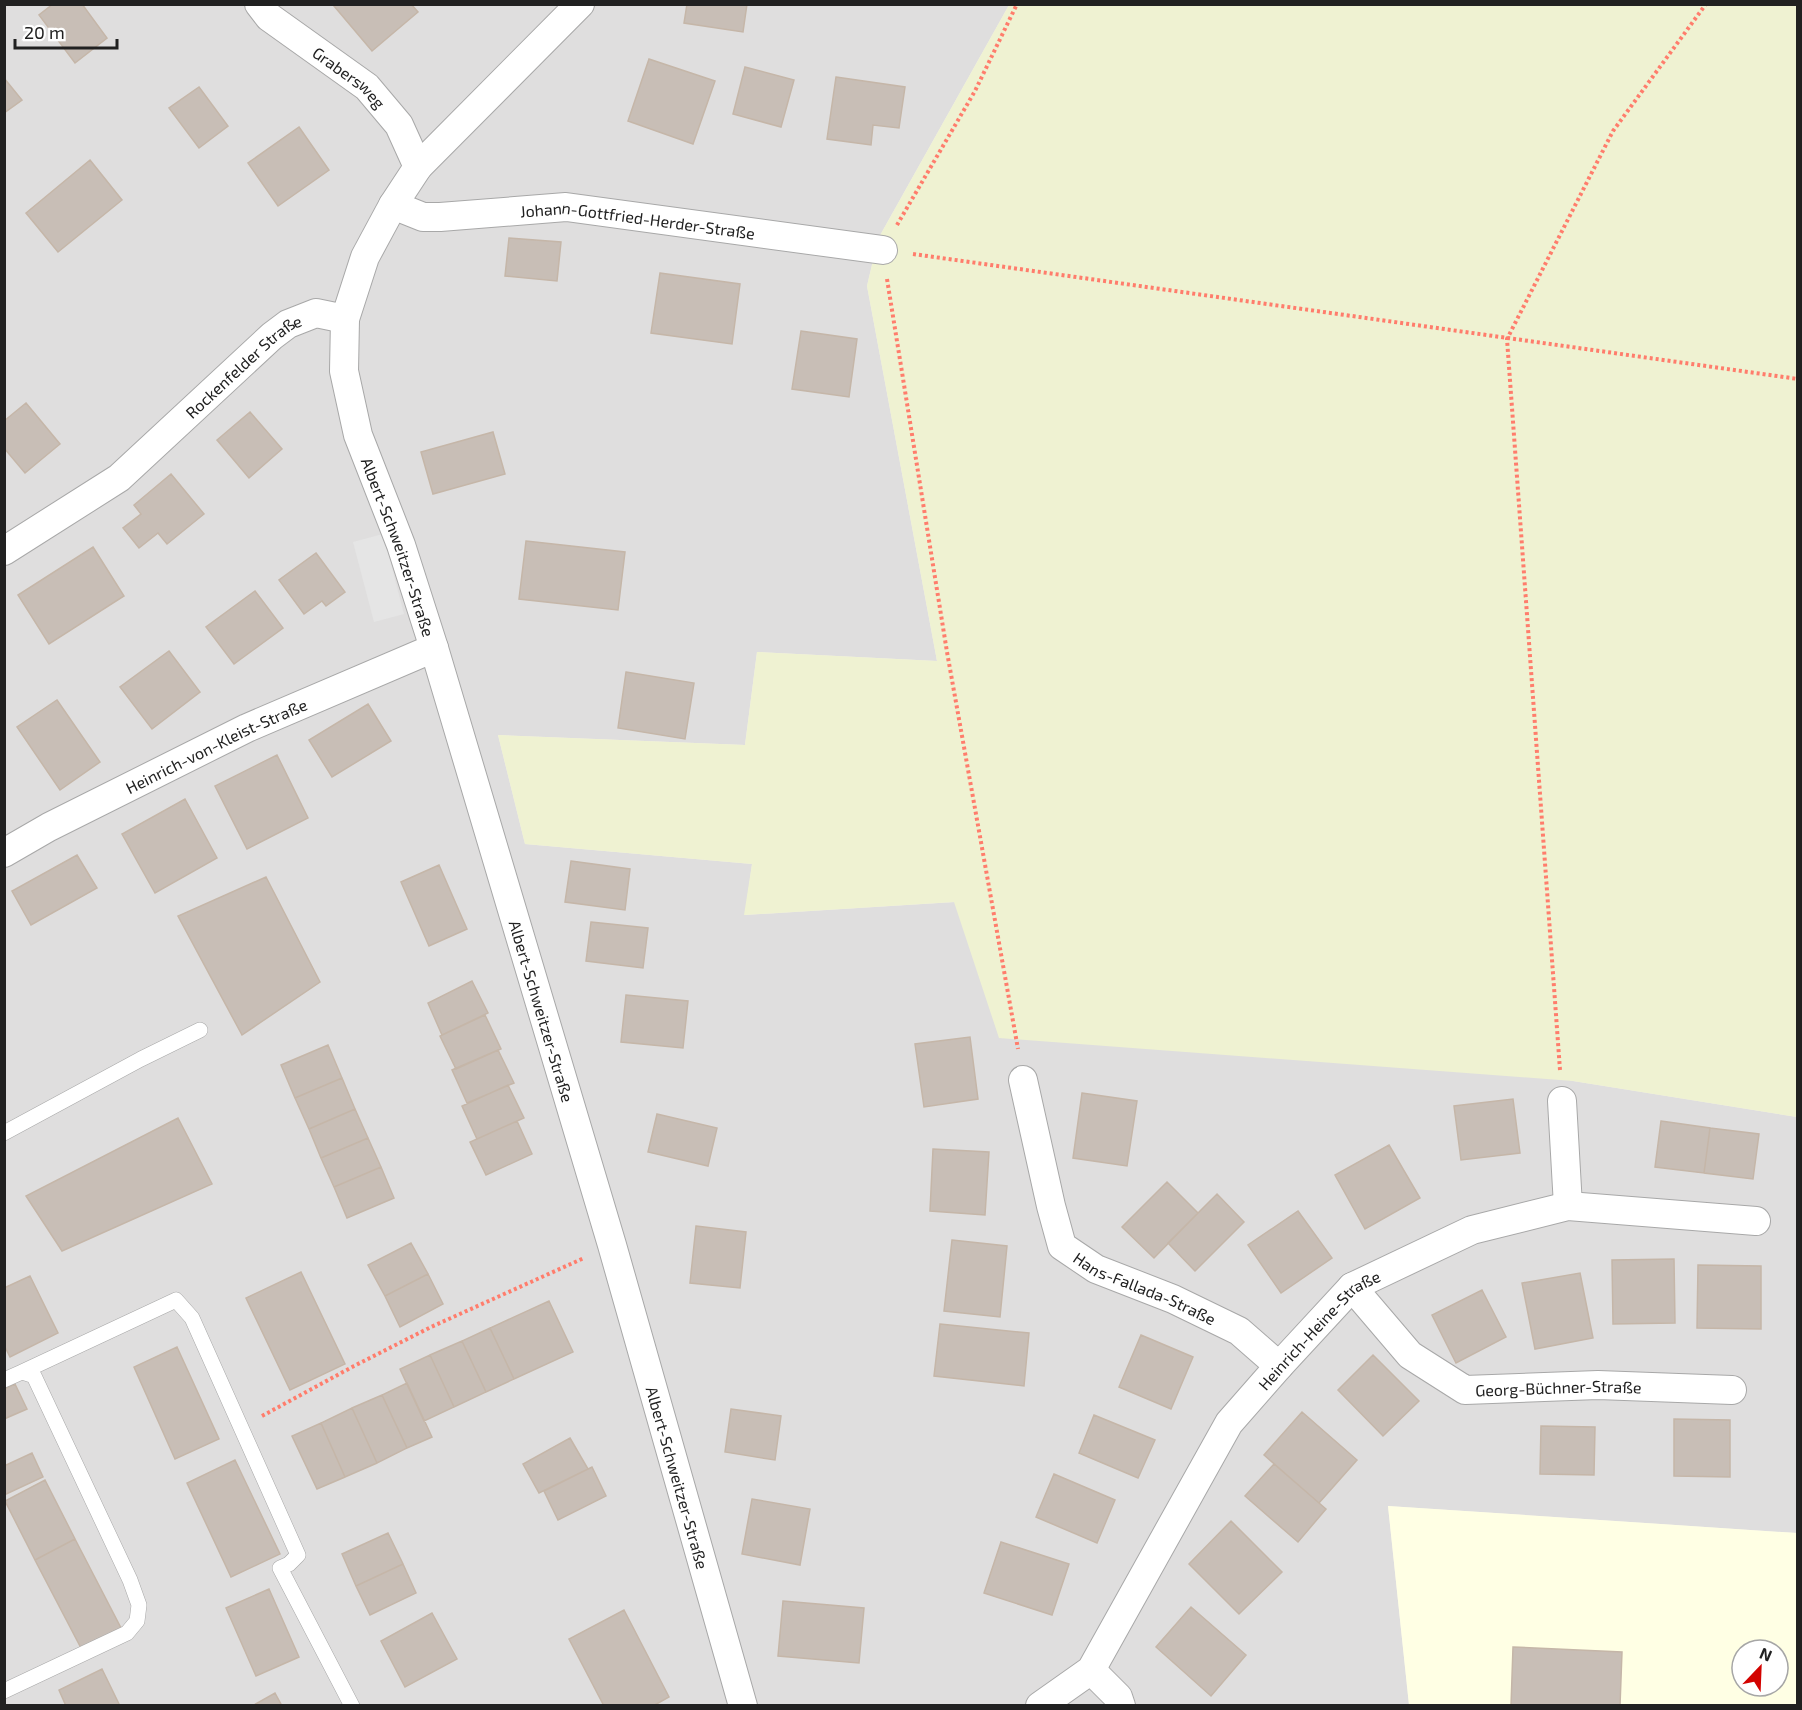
<svg xmlns="http://www.w3.org/2000/svg" width="1802" height="1710" font-family="'Exo 2',sans-serif">
	<rect width="100%" height="100%" fill="#f2efe8"/>
	<path fill="#dfdede" d="M 5,5 L 1009,5 L 878,239 L 867,286 L 937,661 L 757,652 L 745,745 L 498,735 L 525,844 L 752,864 L 745,915 L 955,902 L 1573,1081 L 1797,1117 L 1797,1533 L 1388,1506 L 1409,1705 L 5,1706 Z"/>
	<path fill="#ffffe4" fill-rule="evenodd" d="M 1388,1506 L 1797,1533 L 1797,1705 L 1409,1705 ZM 1742,1650 L 1778,1650 L 1778,1686 L 1742,1686 Z"/>
	<path fill="#eff2d2" d="M 1009,5 L 1797,5 L 1797,1117 L 1573,1081 L 999,1038 L 954,902 L 744,915 L 752,864 L 525,844 L 498,735 L 745,745 L 757,652 L 937,661 L 867,286 L 878,239 Z"/>
	<path fill="#e5e5e5" d="M 383,534 L 404,614 L 374,622 L 353,542 Z"/>
	<path fill="#c8beb6" stroke="#c5b6a8" stroke-width="1.5" d="M 53,4 L 82,4 L 107,38 L 75,63 L 39,15 Z
		M 336,4 L 411,4 L 418,12 L 372,51 L 334,6 Z
		M 687,4 L 747,4 L 743,32 L 684,23 Z
		M 649,59 L 715,81 L 693,144 L 628,121 Z
		M 745,67 L 794,80 L 781,127 L 733,114 Z
		M 836,77 L 905,87 L 899,128 L 873,125 L 871,145 L 827,139 Z
		M 4,78 L 22,100 L 4,113 Z
		M 199,87 L 228,126 L 199,148 L 169,108 Z
		M 299,127 L 329,170 L 278,206 L 248,163 Z
		M 90,160 L 122,200 L 58,252 L 26,213 Z
		M 509,238 L 561,242 L 557,281 L 505,276 Z
		M 660,273 L 740,284 L 732,344 L 651,333 Z
		M 801,331 L 857,339 L 849,397 L 792,389 Z
		M 26,403 L 60,444 L 25,473 L 4,448 L 4,421 Z
		M 250,412 L 282,449 L 249,478 L 217,440 Z
		M 493,432 L 505,474 L 433,494 L 421,452 Z
		M 171,474 L 204,514 L 167,544 L 158,533 L 139,548 L 123,528 L 141,514 L 134,505 Z
		M 526,541 L 625,552 L 618,610 L 519,599 Z
		M 93,547 L 124,596 L 49,644 L 18,595 Z
		M 316,553 L 345,592 L 326,606 L 322,601 L 304,614 L 279,580 Z
		M 255,591 L 283,628 L 234,664 L 206,627 Z
		M 169,651 L 200,692 L 152,729 L 120,687 Z
		M 626,672 L 694,683 L 685,739 L 618,728 Z
		M 57,700 L 100,762 L 60,790 L 17,727 Z
		M 368,704 L 391,741 L 332,777 L 309,740 Z
		M 277,755 L 308,818 L 247,849 L 215,786 Z
		M 185,799 L 217,858 L 155,893 L 122,834 Z
		M 77,855 L 97,888 L 31,925 L 12,891 Z
		M 571,861 L 630,869 L 625,910 L 565,902 Z
		M 439,865 L 467,929 L 429,946 L 401,882 Z
		M 266,877 L 320,982 L 242,1035 L 178,916 Z
		M 591,922 L 648,928 L 643,968 L 586,961 Z
		M 472,981 L 488,1013 L 442,1035 L 428,1003 Z
		M 626,995 L 688,1001 L 683,1048 L 621,1042 Z
		M 485,1015 L 501,1049 L 456,1069 L 440,1036 Z
		M 970,1037 L 978,1099 L 924,1107 L 915,1044 Z
		M 328,1045 L 342,1078 L 295,1098 L 281,1065 Z
		M 498,1050 L 514,1083 L 467,1103 L 452,1070 Z
		M 342,1078 L 355,1109 L 309,1129 L 295,1098 Z
		M 508,1085 L 524,1118 L 477,1139 L 462,1106 Z
		M 1082,1093 L 1137,1101 L 1127,1166 L 1073,1158 Z
		M 1513,1099 L 1520,1153 L 1461,1160 L 1454,1106 Z
		M 355,1109 L 368,1138 L 321,1158 L 309,1129 Z
		M 657,1114 L 717,1128 L 708,1166 L 648,1152 Z
		M 178,1118 L 212,1184 L 62,1251 L 26,1196 Z
		M 517,1121 L 532,1154 L 486,1175 L 470,1142 Z
		M 1661,1121 L 1710,1128 L 1704,1173 L 1655,1167 Z
		M 1710,1128 L 1759,1134 L 1753,1179 L 1704,1173 Z
		M 368,1138 L 381,1167 L 334,1187 L 321,1158 Z
		M 1389,1145 L 1420,1198 L 1365,1229 L 1335,1175 Z
		M 933,1149 L 989,1152 L 985,1215 L 930,1211 Z
		M 381,1167 L 394,1198 L 347,1218 L 334,1187 Z
		M 1167,1182 L 1198,1213 L 1154,1258 L 1122,1227 Z
		M 1217,1194 L 1244,1222 L 1195,1271 L 1168,1243 Z
		M 1298,1211 L 1332,1258 L 1281,1293 L 1248,1245 Z
		M 696,1226 L 746,1232 L 740,1288 L 690,1283 Z
		M 952,1240 L 1007,1246 L 1000,1317 L 944,1311 Z
		M 411,1243 L 428,1274 L 385,1296 L 368,1265 Z
		M 1674,1259 L 1675,1323 L 1613,1324 L 1612,1260 Z
		M 1698,1265 L 1761,1266 L 1761,1329 L 1697,1328 Z
		M 301,1272 L 345,1364 L 290,1390 L 246,1298 Z
		M 1580,1273 L 1593,1338 L 1535,1349 L 1522,1283 Z
		M 428,1274 L 443,1304 L 400,1327 L 385,1296 Z
		M 30,1276 L 58,1333 L 10,1357 L 4,1345 L 4,1288 Z
		M 1482,1290 L 1506,1337 L 1456,1363 L 1432,1315 Z
		M 549,1301 L 573,1352 L 514,1379 L 490,1328 Z
		M 940,1324 L 1029,1333 L 1024,1386 L 934,1376 Z
		M 490,1328 L 514,1379 L 486,1392 L 462,1341 Z
		M 1141,1335 L 1193,1357 L 1171,1409 L 1119,1387 Z
		M 462,1341 L 486,1392 L 454,1407 L 430,1355 Z
		M 177,1347 L 219,1439 L 175,1459 L 134,1367 Z
		M 430,1355 L 454,1407 L 424,1421 L 400,1369 Z
		M 1373,1355 L 1419,1401 L 1383,1436 L 1338,1390 Z
		M 407,1383 L 432,1437 L 407,1448 L 382,1395 Z
		M 15,1384 L 27,1409 L 4,1419 L 4,1389 Z
		M 382,1395 L 407,1448 L 377,1463 L 352,1408 Z
		M 352,1408 L 377,1463 L 345,1477 L 321,1423 Z
		M 731,1409 L 781,1416 L 775,1460 L 725,1452 Z
		M 1302,1412 L 1357,1460 L 1319,1503 L 1264,1455 Z
		M 1094,1415 L 1155,1440 L 1138,1478 L 1079,1453 Z
		M 1674,1419 L 1730,1420 L 1730,1477 L 1674,1476 Z
		M 321,1423 L 345,1477 L 317,1489 L 292,1436 Z
		M 1541,1426 L 1595,1427 L 1594,1475 L 1540,1474 Z
		M 570,1438 L 588,1469 L 539,1493 L 523,1464 Z
		M 32,1453 L 43,1477 L 4,1495 L 4,1466 Z
		M 235,1460 L 280,1554 L 231,1577 L 187,1483 Z
		M 1274,1464 L 1326,1509 L 1298,1542 L 1245,1496 Z
		M 592,1467 L 606,1496 L 558,1520 L 544,1491 Z
		M 1054,1474 L 1115,1500 L 1097,1543 L 1036,1517 Z
		M 45,1480 L 75,1539 L 35,1560 L 5,1501 Z
		M 752,1499 L 810,1509 L 800,1565 L 742,1554 Z
		M 1231,1521 L 1282,1572 L 1239,1614 L 1189,1564 Z
		M 388,1533 L 403,1564 L 356,1586 L 342,1554 Z
		M 75,1539 L 121,1628 L 81,1648 L 35,1560 Z
		M 1001,1542 L 1069,1564 L 1052,1615 L 984,1593 Z
		M 403,1564 L 416,1593 L 370,1615 L 356,1586 Z
		M 269,1589 L 299,1657 L 256,1676 L 226,1608 Z
		M 783,1601 L 864,1608 L 859,1663 L 778,1656 Z
		M 1191,1607 L 1246,1655 L 1211,1696 L 1156,1647 Z
		M 624,1610 L 669,1697 L 653,1706 L 604,1706 L 569,1639 Z
		M 432,1613 L 457,1659 L 405,1687 L 381,1641 Z
		M 1513,1647 L 1622,1652 L 1620,1706 L 1511,1706 Z
		M 102,1669 L 120,1706 L 66,1706 L 59,1690 Z
		M 275,1693 L 282,1706 L 252,1706 Z"/>
	<g fill="none" stroke-linecap="round" stroke-linejoin="round">
		<defs>
			<path id="lane" d="M 4,1133 L 141,1059 L 200,1030
				M 22,1372 L 176,1300 L 192,1318 L 298,1555 L 289,1564 L 280,1568 L 352,1706
				M 4,1380 L 22,1372 L 34,1376 L 130,1580 L 139,1605 L 137,1621 L 127,1633 L 4,1691"/>
			<g id="street">
				<path id="s1" d="M 259,4 L 269,17 L 367,87 L 399,125 L 418,167"/>
				<path id="s2" d="M 580,4 L 418,167 L 393,205 L 365,257 L 345,319 L 344,371 L 358,435 L 401,545 L 434,648 L 612,1245 L 743,1706"/>
				<path id="s3" d="M 393,205 L 423,217 L 440,217 L 566,207 L 883,250"/>
				<path id="s4" d="M 4,551 L 119,478 L 272,336 L 288,324 L 316,313 L 345,319"/>
				<path id="s5" d="M 4,853 L 49,827 L 247,728 L 434,648"/>
				<path id="s6" d="M 1023,1080 L 1051,1206 L 1062,1246 L 1096,1269 L 1173,1299 L 1239,1331 L 1279,1366"/>
				<path d="M 1562,1101 L 1568,1206"/>
				<path id="s7" d="M 1352,1287 L 1410,1355 L 1465,1390 L 1598,1385 L 1732,1390"/>
				<path d="M 1091,1670 L 1118,1697 L 1121,1706"/>
				<path id="s8" d="M 1040,1706 L 1091,1670 L 1229,1423 L 1279,1366 L 1352,1287 L 1472,1230 L 1568,1206 L 1756,1221"/>
			</g>
		</defs>
		<use href="#lane" stroke="#a8a8a8" stroke-width="16"/>
		<use href="#street" stroke="#a8a8a8" stroke-width="30"/>
		<path stroke="#ff7d6c" stroke-width="4" stroke-dasharray="3 3" stroke-linecap="butt" d="M 897,225 L 975,91 L 1017,4
			M 913,254 L 1798,379
			M 887,279 L 947,652 L 1018,1049
			M 1560,1070 L 1507,339 L 1613,131 L 1706,4
			M 262,1416 L 354,1366 L 431,1327 L 584,1258"/>
		<use href="#lane" stroke="#fff" stroke-width="15"/>
		<use href="#street" stroke="#fff" stroke-width="28"/>
	</g>
	<g text-anchor="middle" dominant-baseline="central" stroke-width="4.5" stroke-linejoin="round" paint-order="stroke">
		<g font-size="16" fill="#212121" stroke="#fff">
			<text stroke="none"><textPath href="#s1" startOffset="117">Grabersweg</textPath></text>
			<text stroke="none"><textPath href="#s3" startOffset="248">Johann-Gottfried-Herder-Straße</textPath></text>
			<text stroke="none"><textPath href="#s4" startOffset="304">Rockenfelder Straße</textPath></text>
			<text stroke="none"><textPath href="#s2" startOffset="636">Albert-Schweitzer-Straße</textPath></text>
			<text stroke="none"><textPath href="#s5" startOffset="238">Heinrich-von-Kleist-Straße</textPath></text>
			<text stroke="none"><textPath href="#s2" startOffset="1122">Albert-Schweitzer-Straße</textPath></text>
			<text stroke="none"><textPath href="#s6" startOffset="264">Hans-Fallada-Straße</textPath></text>
			<text stroke="none"><textPath href="#s8" startOffset="476">Heinrich-Heine-Straße</textPath></text>
			<text stroke="none"><textPath href="#s7" startOffset="248">Georg-Büchner-Straße</textPath></text>
			<text stroke="none"><textPath href="#s2" startOffset="1608">Albert-Schweitzer-Straße</textPath></text>
		</g>
	</g>
	<rect width="1802" height="1710" fill="none" stroke="#212121" stroke-width="12"/>
	<g transform="translate(1760 1668) rotate(23)"><circle r="28" fill="#ffffff" stroke="#a6a6a6" stroke-width="1.5"/>
	<path d="M0-4.5L10 22L0 15L-10 22Z" fill="#d30300"/>
	<text y="-9" font-size="16" font-weight="bold" text-anchor="middle" fill="#212121">N</text>
	</g>
	<path d="M15 39v9h102v-9" fill="none" stroke="#212121" stroke-width="3"/>
	<text x="24" y="39" font-size="18" fill="#212121" stroke="#ffffff" stroke-width="4.5" paint-order="stroke">20 m</text>
</svg>
